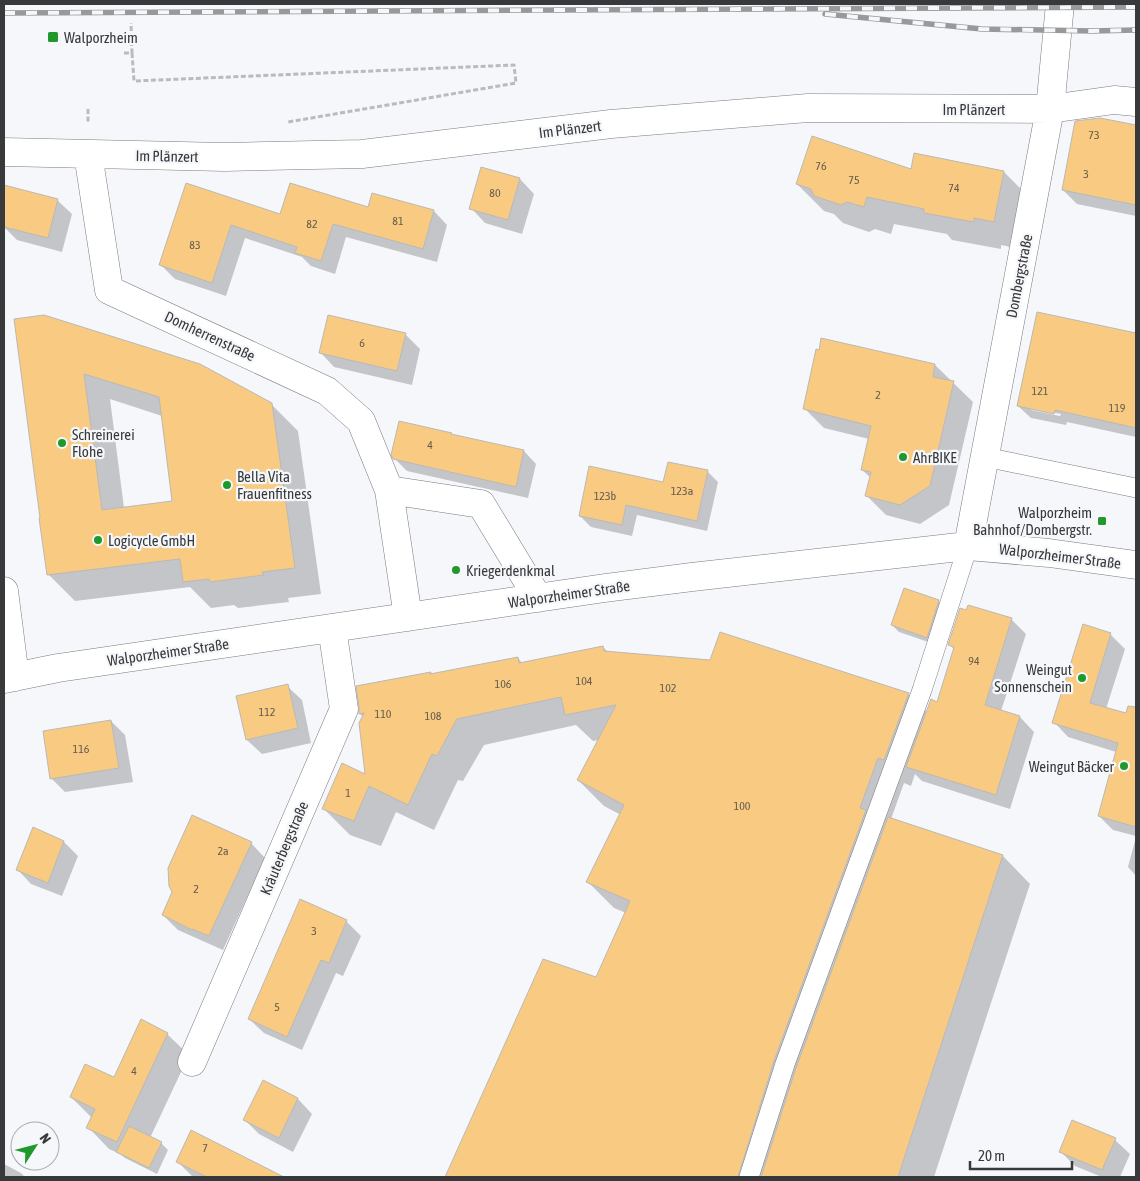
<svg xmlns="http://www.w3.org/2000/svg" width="1140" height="1181" font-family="'Asap Condensed',sans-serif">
	<rect width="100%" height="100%" fill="#f5f7fa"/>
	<path fill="#0003" fill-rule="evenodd" d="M 1100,119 L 1136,126 L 1136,216 L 1077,204 L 1063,190 Z
		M 912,171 L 1004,172 L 1031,199 L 1021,249 L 1001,245 L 1001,249 L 952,240 L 947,234 L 894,224 L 891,234 L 875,229 L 869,232 L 843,223 L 834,214 L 824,211 L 797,184 Z
		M 520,179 L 534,194 L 522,234 L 485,223 L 471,208 Z
		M 187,184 L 281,216 L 369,209 L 434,211 L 447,225 L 437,262 L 346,237 L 335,274 L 311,266 L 302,257 L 245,238 L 226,296 L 175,279 L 161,265 Z
		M 4,186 L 57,200 L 72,214 L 62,252 L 17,240 L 4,227 Z
		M 1038,313 L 1136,335 L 1136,437 L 1067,422 L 1066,425 L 1031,418 L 1018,406 ZM 1031,408 L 1061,414 L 1060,416 L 1031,410 Z
		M 15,320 L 271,404 L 298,431 L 321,594 L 288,598 L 289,602 L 238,608 L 234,605 L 211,608 L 190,587 L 75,601 L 48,574 ZM 110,399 L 162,416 L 174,502 L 124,508 Z
		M 405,334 L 420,349 L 412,385 L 334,367 L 320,352 Z
		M 935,365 L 973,402 L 949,505 L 920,524 L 886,515 L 866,495 L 871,478 L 862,470 L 869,439 L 824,428 L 804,408 Z
		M 451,434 L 453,436 L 524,451 L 536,464 L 528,498 L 407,471 L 395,459 Z
		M 707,471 L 718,482 L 707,531 L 637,515 L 632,536 L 591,527 L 580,516 L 664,484 Z
		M 938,601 L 945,608 L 934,644 L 899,632 L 892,625 Z
		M 1011,619 L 1026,634 L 1001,711 L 1020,717 L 1034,732 L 1010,809 L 922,781 L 915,774 L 911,786 L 904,783 L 891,819 L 1003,856 L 1030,884 L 934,1177 L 446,1177 L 543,961 L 596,979 L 626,913 L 614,908 L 588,882 L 621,815 L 604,806 L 578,780 L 599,740 L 593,741 L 576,725 L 484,745 L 463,781 L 458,780 L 434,830 L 396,812 L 381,846 L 350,835 L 324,809 L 367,776 L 363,717 L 360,714 L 361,707 L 358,687 L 431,673 L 433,675 L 518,658 L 523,664 L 603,647 L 608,652 L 908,694 L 927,712 L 938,703 L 955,650 L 950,645 Z
		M 1084,626 L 1111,635 L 1125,649 L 1106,709 L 1136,717 L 1136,836 L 1113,830 L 1099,816 L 1116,752 L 1068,737 L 1054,722 Z
		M 287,686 L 302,700 L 311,743 L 262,754 L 247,740 Z
		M 111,721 L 125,735 L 133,782 L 65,792 L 51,778 Z
		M 1136,837 L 1136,876 L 1128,867 Z
		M 64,842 L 78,856 L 62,896 L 31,884 L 17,869 Z
		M 251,843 L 265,858 L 223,950 L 178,930 L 163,915 L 174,892 Z
		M 301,901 L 347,922 L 361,936 L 343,976 L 336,973 L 302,1050 L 264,1033 L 249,1019 Z
		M 167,1034 L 189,1055 L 150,1138 L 161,1143 L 168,1150 L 157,1174 L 125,1158 L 120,1154 L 109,1149 L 88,1127 L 92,1118 L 71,1097 L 115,1079 Z
		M 263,1082 L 298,1099 L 312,1114 L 293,1152 L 259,1134 L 245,1120 Z
		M 1115,1140 L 1130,1154 L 1120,1177 L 1102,1177 L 1075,1166 L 1060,1151 Z
		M 177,1161 L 263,1175 L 262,1177 L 195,1177 L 192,1176 Z
		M 4,1164 L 21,1173 L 25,1177 L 4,1177 Z"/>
	<path fill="#f8ca82" stroke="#bab9b7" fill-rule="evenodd" d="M 1100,118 L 1136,125 L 1136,205 L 1062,190 L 1075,121 Z
		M 812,136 L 911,169 L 914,153 L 1004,171 L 994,222 L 974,218 L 974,222 L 924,213 L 924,209 L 867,197 L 864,207 L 847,202 L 841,205 L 814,196 L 811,189 L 796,184 Z
		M 481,167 L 520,178 L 508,220 L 469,209 Z
		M 186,183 L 280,214 L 290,183 L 368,207 L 372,193 L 434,210 L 423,249 L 333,224 L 321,261 L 295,253 L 297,247 L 231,225 L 212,283 L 159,265 Z
		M 4,185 L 58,199 L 48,238 L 4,227 Z
		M 1037,312 L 1136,333 L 1136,428 L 1055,410 L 1054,414 L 1017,406 Z
		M 44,315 L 200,364 L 272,403 L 295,568 L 262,572 L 264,575 L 210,582 L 209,579 L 183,582 L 180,559 L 47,575 L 39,518 L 40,518 L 14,319 ZM 84,374 L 159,397 L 172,501 L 102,510 Z
		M 328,315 L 406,333 L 397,371 L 319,353 Z
		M 821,338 L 935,364 L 933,377 L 954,381 L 930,486 L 900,505 L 865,496 L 871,472 L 861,470 L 871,426 L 803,409 L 816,349 L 819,350 Z
		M 399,421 L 452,433 L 451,434 L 524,450 L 516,487 L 393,459 L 391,455 Z
		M 668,462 L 708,470 L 697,521 L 626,505 L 622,525 L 579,516 L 589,466 L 663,482 Z
		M 904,588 L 939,600 L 927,638 L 891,625 Z
		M 968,605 L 1012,618 L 985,705 L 1020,716 L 996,795 L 906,767 L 931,699 L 937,702 L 954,647 L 948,645 L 960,608 L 966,610 Z
		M 1083,624 L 1111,633 L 1090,703 L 1126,713 L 1128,706 L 1136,707 L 1136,827 L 1098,816 L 1118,743 L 1052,723 Z
		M 720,632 L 909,693 L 884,760 L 878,758 L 860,808 L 866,810 L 774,1061 L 738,1177 L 445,1177 L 543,959 L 596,977 L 630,901 L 586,882 L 624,805 L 577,780 L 616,705 L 565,715 L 561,697 L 457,719 L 437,756 L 432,754 L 408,805 L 369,786 L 354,821 L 322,809 L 342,763 L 365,774 L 359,723 L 364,713 L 359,714 L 359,707 L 356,686 L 431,672 L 430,674 L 518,657 L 519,663 L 603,646 L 604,651 L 710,660 Z
		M 288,684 L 298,728 L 246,740 L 236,696 Z
		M 111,720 L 119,768 L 50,779 L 43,731 Z
		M 192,815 L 252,842 L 209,936 L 192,929 L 192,930 L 162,915 L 172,892 L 169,886 L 168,868 Z
		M 888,817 L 1003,855 L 898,1177 L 761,1177 L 796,1068 Z
		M 33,827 L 64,841 L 48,883 L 16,870 Z
		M 300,899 L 347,920 L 329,963 L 321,960 L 287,1037 L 248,1019 Z
		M 141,1019 L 168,1033 L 117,1142 L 86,1128 L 95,1109 L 70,1097 L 85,1064 L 114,1077 Z
		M 263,1080 L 298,1098 L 279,1138 L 243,1120 Z
		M 1072,1120 L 1116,1138 L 1102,1170 L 1059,1152 Z
		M 129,1126 L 162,1142 L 149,1168 L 116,1152 Z
		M 191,1130 L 284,1177 L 207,1177 L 176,1162 Z"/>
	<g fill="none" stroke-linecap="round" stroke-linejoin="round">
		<defs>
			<path id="service" d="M 985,457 L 1136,488
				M 749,1177 L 785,1064 L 922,690 L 968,546"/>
			<path id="minor" d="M 4,152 L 225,157 L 362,154 L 611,124 L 808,108 L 1050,109 L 1114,100 L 1136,102
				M 88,154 L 109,290 L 327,391 L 361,421 L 389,490 L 408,617
				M 389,490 L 481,504 L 538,598
				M 4,591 L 15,677
				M 4,679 L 58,668 L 605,588 L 692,577 L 968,546 L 1050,109 L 1060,4
				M 192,1062 L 344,709 L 332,628"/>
			<path id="tertiary" d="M 968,546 L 1049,553 L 1136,565"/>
		</defs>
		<use href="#service" stroke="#7a7b7d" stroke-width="20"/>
		<use href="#minor" stroke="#7a7b7d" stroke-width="29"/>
		<use href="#tertiary" stroke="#7a7b7d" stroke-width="29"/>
		<path stroke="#b9bbbd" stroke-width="3" stroke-dasharray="5 2.5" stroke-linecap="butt" d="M 124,53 L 132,53 L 131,23
			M 132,53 L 134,81 L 514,65 L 516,83 L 288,122
			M 88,109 L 88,124"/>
		<use href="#service" stroke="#fff" stroke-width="19"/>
		<use href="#minor" stroke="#fff" stroke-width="28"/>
		<use href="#tertiary" stroke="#fff" stroke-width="28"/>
		<defs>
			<path id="rail" d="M 4,13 L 1136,7
				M 825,14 L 982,29 L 1092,31 L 1136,30"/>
		</defs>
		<use href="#rail" stroke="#97999b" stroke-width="5.5"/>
		<use href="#rail" stroke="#f5f7fa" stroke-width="4" stroke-dasharray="11" stroke-linecap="butt"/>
	</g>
	<g fill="#1f992b" stroke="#f5f7fa" stroke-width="2">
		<rect x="47" y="31" width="12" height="12" rx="2.5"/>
		<circle cx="62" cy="443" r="5"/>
		<circle cx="903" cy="457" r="5"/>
		<circle cx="227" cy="485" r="5"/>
		<rect x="1097" y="516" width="10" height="10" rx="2.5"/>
		<circle cx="98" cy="540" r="5"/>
		<circle cx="456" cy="570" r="5"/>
		<circle cx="1082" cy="678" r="5"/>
		<circle cx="1124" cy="766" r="5"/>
	</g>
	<g text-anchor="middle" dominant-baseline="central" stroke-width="4.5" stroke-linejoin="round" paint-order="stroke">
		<g font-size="12" fill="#685d4c">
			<text x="1094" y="135">73</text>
			<text x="821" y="166">76</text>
			<text x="1086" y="174">3</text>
			<text x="854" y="180">75</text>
			<text x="954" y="188">74</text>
			<text x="495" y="193">80</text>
			<text x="398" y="221">81</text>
			<text x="312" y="224">82</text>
			<text x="195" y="245">83</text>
			<text x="362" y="343">6</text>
			<text x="1040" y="391">121</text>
			<text x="878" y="395">2</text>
			<text x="1117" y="408">119</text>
			<text x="430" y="445">4</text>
			<text x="682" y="491">123a</text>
			<text x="605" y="496">123b</text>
			<text x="974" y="661">94</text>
			<text x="584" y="681">104</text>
			<text x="503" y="684">106</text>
			<text x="668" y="688">102</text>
			<text x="267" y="712">112</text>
			<text x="383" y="714">110</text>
			<text x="433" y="716">108</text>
			<text x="81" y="749">116</text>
			<text x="348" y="793">1</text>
			<text x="742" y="806">100</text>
			<text x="223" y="851">2a</text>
			<text x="196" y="889">2</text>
			<text x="314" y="931">3</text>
			<text x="277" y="1007">5</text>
			<text x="134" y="1071">4</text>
			<text x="205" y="1148">7</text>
		</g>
		<g font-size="15" fill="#38393a" stroke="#f5f7fa" text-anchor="start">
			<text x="64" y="37">Walporzheim</text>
			<text x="72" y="434">Schreinerei<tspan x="72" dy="17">Flohe</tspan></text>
			<text x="913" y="457">AhrBIKE</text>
			<text x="237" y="476">Bella Vita<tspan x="237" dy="17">Frauenfitness</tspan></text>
			<text x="1092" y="512" text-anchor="end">Walporzheim<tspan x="1092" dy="17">Bahnhof/Dombergstr.</tspan></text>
			<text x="108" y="540">Logicycle GmbH</text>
			<text x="466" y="570">Kriegerdenkmal</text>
			<text x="1072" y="669" text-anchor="end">Weingut<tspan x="1072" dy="17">Sonnenschein</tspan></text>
			<text x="1114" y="766" text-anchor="end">Weingut Bäcker</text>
		</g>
		<g font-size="15" fill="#38393a" stroke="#f5f7fa">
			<text x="974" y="109">Im Plänzert</text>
			<text transform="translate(570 129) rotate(-7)">Im Plänzert</text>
			<text transform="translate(167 156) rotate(1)">Im Plänzert</text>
			<text transform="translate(1019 276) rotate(-79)">Dombergstraße</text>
			<text transform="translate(210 336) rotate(25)">Domherrenstraße</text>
			<text transform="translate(1060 556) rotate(7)">Walporzheimer Straße</text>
			<text transform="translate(569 594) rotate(-8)">Walporzheimer Straße</text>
			<text transform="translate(168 652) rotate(-8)">Walporzheimer Straße</text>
			<text transform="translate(284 848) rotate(-67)">Kräuterbergstraße</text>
		</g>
	</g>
	<rect width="1140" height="1181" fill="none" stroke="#38393a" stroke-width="10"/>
	<g transform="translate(35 1146) rotate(54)"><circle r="24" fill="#f5f7fa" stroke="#a9abad"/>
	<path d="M0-4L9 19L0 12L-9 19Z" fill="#1f992b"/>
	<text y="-8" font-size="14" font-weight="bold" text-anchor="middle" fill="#38393a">N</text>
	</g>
	<path d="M970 1161v8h102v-8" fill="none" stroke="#38393a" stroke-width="2.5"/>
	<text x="978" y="1161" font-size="15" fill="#38393a" stroke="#f5f7fa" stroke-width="4" paint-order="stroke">20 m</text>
</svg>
